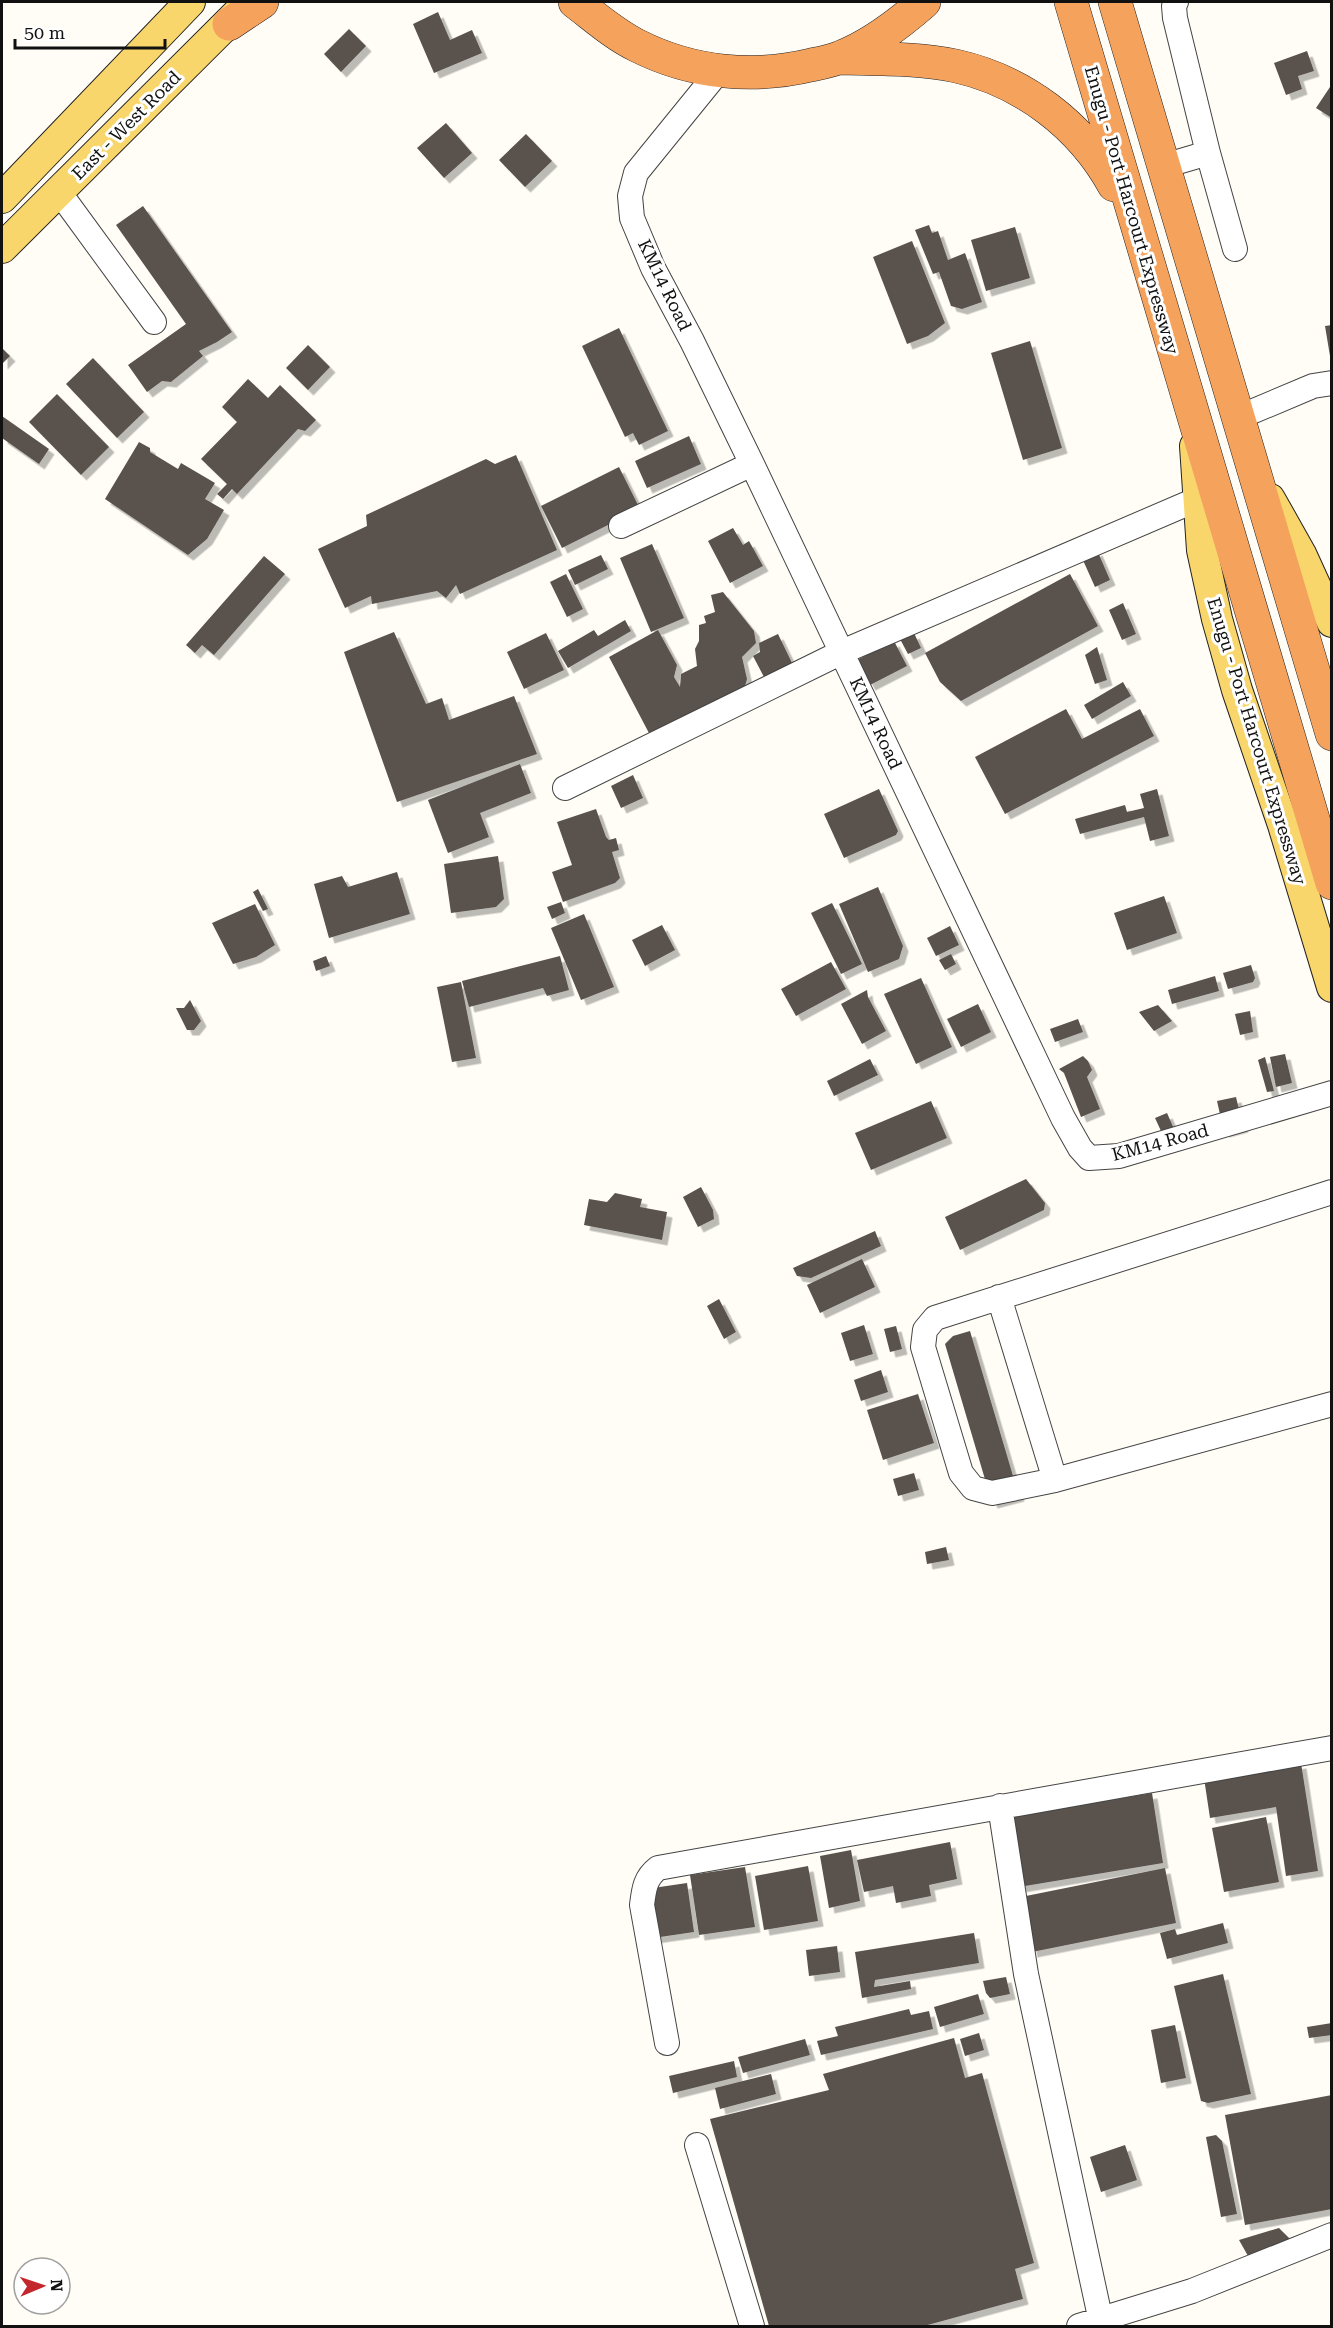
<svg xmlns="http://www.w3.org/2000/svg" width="1333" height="2328" font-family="'Roboto Serif',serif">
	<defs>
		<filter id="shadow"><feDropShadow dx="5.5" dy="5.5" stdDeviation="0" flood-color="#0004"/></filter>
	</defs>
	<rect width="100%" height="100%" fill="#fffdf5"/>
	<path fill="#5a524d" filter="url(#shadow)" d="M 438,12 L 450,40 L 472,30 L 482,53 L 434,73 L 413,24 Z
		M 349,29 L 366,46 L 341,72 L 324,54 Z
		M 1307,51 L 1314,71 L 1298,76 L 1302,89 L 1286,95 L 1274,63 Z
		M 1332,84 L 1332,118 L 1316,108 Z
		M 446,123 L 472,153 L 444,178 L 417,148 Z
		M 526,134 L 552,161 L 525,187 L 499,160 Z
		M 143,206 L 232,332 L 217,342 L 199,351 L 203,356 L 171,382 L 162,381 L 147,392 L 128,365 L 186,324 L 116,225 Z
		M 929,225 L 932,233 L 938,231 L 948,260 L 965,253 L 982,302 L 962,309 L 951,306 L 939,272 L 933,274 L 915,230 Z
		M 1015,227 L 1030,278 L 986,291 L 971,240 Z
		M 912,241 L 945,323 L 928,336 L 907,344 L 873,257 Z
		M 1332,325 L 1332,356 L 1330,356 L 1325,326 Z
		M 619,328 L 668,431 L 639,445 L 633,433 L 625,437 L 582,346 Z
		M 1030,341 L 1062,448 L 1023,460 L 991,353 Z
		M 308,345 L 330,367 L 308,390 L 286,368 Z
		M 2,348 L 10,356 L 2,364 Z
		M 93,358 L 144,412 L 117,438 L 66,384 Z
		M 248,379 L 268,398 L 280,385 L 316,420 L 305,431 L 298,429 L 237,494 L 232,489 L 223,499 L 217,494 L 227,484 L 201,459 L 237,422 L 222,407 Z
		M 57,394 L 109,447 L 81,475 L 29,422 Z
		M 2,416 L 49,449 L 39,464 L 2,438 Z
		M 689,436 L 701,464 L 647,488 L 635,461 Z
		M 139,442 L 150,448 L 150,452 L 178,469 L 181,463 L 215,483 L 205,499 L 224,510 L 207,539 L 188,555 L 105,499 Z
		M 516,455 L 557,550 L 460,594 L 456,585 L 446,598 L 437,591 L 372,604 L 371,596 L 345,608 L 318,549 L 367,526 L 366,515 L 486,459 L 495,464 Z
		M 619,467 L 640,509 L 562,548 L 541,506 Z
		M 733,528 L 743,545 L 749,541 L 763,566 L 730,583 L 708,541 Z
		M 652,544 L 684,618 L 651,632 L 620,558 Z
		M 1097,550 L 1110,580 L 1095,587 L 1082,558 Z
		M 601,555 L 608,569 L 575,585 L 568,570 Z
		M 264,556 L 285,574 L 214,655 L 202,645 L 195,653 L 186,645 Z
		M 566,574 L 583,609 L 567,617 L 550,582 Z
		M 1070,574 L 1098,626 L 961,701 L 940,682 L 925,653 Z
		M 723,592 L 754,631 L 756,643 L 742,657 L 747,679 L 745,686 L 650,735 L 609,657 L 658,630 L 677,665 L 674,677 L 680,687 L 681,674 L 697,666 L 695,649 L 699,641 L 699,625 L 706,623 L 704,616 L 715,612 L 711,595 Z
		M 1123,603 L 1136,634 L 1122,640 L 1109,610 Z
		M 625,620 L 631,631 L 568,668 L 558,651 L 594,630 L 598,636 Z
		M 394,632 L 426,704 L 442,698 L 449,720 L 514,696 L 537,754 L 397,802 L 344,652 Z
		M 546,633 L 564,670 L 524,689 L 507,652 Z
		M 914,633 L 921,648 L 908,654 L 900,639 Z
		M 778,634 L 792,663 L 764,677 L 753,656 L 760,652 L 759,643 Z
		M 894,641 L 907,666 L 870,685 L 857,660 Z
		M 1097,647 L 1107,680 L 1095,684 L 1085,655 Z
		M 1123,682 L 1131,696 L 1092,719 L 1084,705 Z
		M 1066,709 L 1082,739 L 1140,709 L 1154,736 L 1005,814 L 975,757 Z
		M 520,764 L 531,793 L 480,813 L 489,837 L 448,853 L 428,800 Z
		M 633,775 L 643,798 L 621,808 L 611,786 Z
		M 879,789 L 898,831 L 896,835 L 844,858 L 824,814 Z
		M 1157,789 L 1169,836 L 1150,841 L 1144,817 L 1080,834 L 1075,819 L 1125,805 L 1127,812 L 1144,808 L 1140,794 Z
		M 596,809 L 606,837 L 609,840 L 616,838 L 619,850 L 612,852 L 620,878 L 615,883 L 563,902 L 552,872 L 572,865 L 557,822 Z
		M 498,856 L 504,899 L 496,907 L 451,913 L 444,864 Z
		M 397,872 L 410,914 L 329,938 L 314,884 L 342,876 L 348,887 Z
		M 878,887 L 903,946 L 899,959 L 868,972 L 839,904 Z
		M 258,889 L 268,909 L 263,911 L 253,892 Z
		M 1164,896 L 1177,933 L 1127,950 L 1114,913 Z
		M 561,902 L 565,913 L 552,919 L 547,907 Z
		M 832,903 L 862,964 L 841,974 L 811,913 Z
		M 255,904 L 275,945 L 256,957 L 233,964 L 212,923 Z
		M 584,914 L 614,987 L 581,1000 L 551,928 Z
		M 662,925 L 675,950 L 645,966 L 632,940 Z
		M 950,926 L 959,945 L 936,956 L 927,938 Z
		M 951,954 L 956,964 L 945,970 L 939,960 Z
		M 326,956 L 330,966 L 316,971 L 313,961 Z
		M 560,956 L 569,990 L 547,996 L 543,988 L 469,1007 L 462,981 Z
		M 831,962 L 846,989 L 796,1016 L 781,989 Z
		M 1251,965 L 1255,978 L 1253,982 L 1228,989 L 1223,973 Z
		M 1215,976 L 1219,991 L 1172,1004 L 1168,990 Z
		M 921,978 L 952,1047 L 916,1064 L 884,994 Z
		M 461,982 L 476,1058 L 452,1062 L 437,987 Z
		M 867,990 L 868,997 L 886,1031 L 862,1044 L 841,1004 Z
		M 190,1000 L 201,1021 L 194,1030 L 187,1030 L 176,1008 L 184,1008 Z
		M 978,1004 L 991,1032 L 961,1047 L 947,1019 Z
		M 1158,1005 L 1172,1021 L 1154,1031 L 1139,1012 Z
		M 1250,1011 L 1253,1032 L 1240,1035 L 1235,1014 Z
		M 1078,1019 L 1083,1032 L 1055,1042 L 1050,1029 Z
		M 1285,1054 L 1292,1083 L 1276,1087 L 1270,1057 Z
		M 1083,1056 L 1088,1061 L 1092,1070 L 1087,1077 L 1100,1109 L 1081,1117 L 1064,1073 L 1059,1069 Z
		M 1265,1057 L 1274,1091 L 1267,1092 L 1258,1060 Z
		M 870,1059 L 878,1075 L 834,1096 L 827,1081 Z
		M 1236,1097 L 1243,1127 L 1224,1132 L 1217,1101 Z
		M 931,1101 L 947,1138 L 871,1170 L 855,1133 Z
		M 1167,1113 L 1178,1138 L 1167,1144 L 1155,1118 Z
		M 1026,1179 L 1045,1203 L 1044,1210 L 960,1250 L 945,1217 Z
		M 701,1187 L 713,1210 L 714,1219 L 698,1227 L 683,1197 Z
		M 615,1193 L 642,1199 L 640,1207 L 667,1212 L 662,1240 L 584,1225 L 589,1199 L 607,1202 Z
		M 875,1231 L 881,1246 L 811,1278 L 797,1276 L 793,1268 Z
		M 862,1259 L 875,1287 L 820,1313 L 807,1285 Z
		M 719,1299 L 736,1332 L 724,1339 L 707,1306 Z
		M 864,1325 L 873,1354 L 850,1361 L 841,1333 Z
		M 896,1326 L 902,1349 L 890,1352 L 884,1329 Z
		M 970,1331 L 1019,1496 L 992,1503 L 945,1344 L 953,1336 Z
		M 881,1370 L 888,1392 L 861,1401 L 854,1380 Z
		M 918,1394 L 934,1443 L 883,1460 L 867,1410 Z
		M 914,1473 L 919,1490 L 898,1496 L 893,1479 Z
		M 946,1547 L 949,1560 L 927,1564 L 925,1552 Z
		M 1301,1763 L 1318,1871 L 1286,1876 L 1276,1807 L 1210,1818 L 1204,1778 Z
		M 1152,1793 L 1163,1863 L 1019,1887 L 1007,1817 Z
		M 1266,1817 L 1279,1882 L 1224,1892 L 1212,1828 Z
		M 950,1842 L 957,1879 L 929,1885 L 931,1896 L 896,1903 L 893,1886 L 864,1892 L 857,1860 Z
		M 851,1850 L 860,1901 L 829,1908 L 820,1856 Z
		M 808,1866 L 818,1921 L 764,1930 L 755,1876 Z
		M 745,1867 L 755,1927 L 699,1935 L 690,1875 Z
		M 1165,1868 L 1176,1923 L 1032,1952 L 1021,1897 Z
		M 687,1883 L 694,1932 L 653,1938 L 646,1889 Z
		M 1223,1923 L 1228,1943 L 1167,1959 L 1160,1933 L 1175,1929 L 1177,1935 Z
		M 974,1933 L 979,1963 L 875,1980 L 874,1987 L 910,1981 L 911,1989 L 862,1998 L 855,1952 Z
		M 837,1946 L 840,1972 L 809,1976 L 806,1950 Z
		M 1223,1974 L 1251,2094 L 1208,2103 L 1201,2101 L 1174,1986 Z
		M 1006,1977 L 1010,1994 L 990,1998 L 986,1993 L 983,1981 Z
		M 978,1994 L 984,2014 L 940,2027 L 934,2007 Z
		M 909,2009 L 911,2015 L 929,2011 L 933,2029 L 821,2055 L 817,2041 L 838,2036 L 835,2027 Z
		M 1332,2023 L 1332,2035 L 1309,2038 L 1307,2027 Z
		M 1175,2025 L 1186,2078 L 1161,2083 L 1151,2030 Z
		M 979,2033 L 984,2050 L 965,2056 L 960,2039 Z
		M 954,2038 L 965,2078 L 982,2073 L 1034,2263 L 1015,2269 L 1023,2299 L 924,2326 L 769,2326 L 710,2119 L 829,2090 L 823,2074 Z
		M 805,2039 L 810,2055 L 743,2073 L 738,2057 Z
		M 734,2061 L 737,2077 L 673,2093 L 669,2076 Z
		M 771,2074 L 776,2094 L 720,2109 L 715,2088 Z
		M 1332,2095 L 1332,2209 L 1245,2225 L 1225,2115 Z
		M 1216,2135 L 1222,2141 L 1237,2214 L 1221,2217 L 1206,2137 Z
		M 1125,2145 L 1137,2180 L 1101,2192 L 1090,2157 Z
		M 1279,2228 L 1292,2241 L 1252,2263 L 1239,2240 Z"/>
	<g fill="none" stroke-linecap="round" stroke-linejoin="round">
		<defs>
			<path id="minor" d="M 718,72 L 636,173 L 630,196 L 632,218 L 653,268 L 692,341 L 752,464 L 1063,1118 L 1080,1148 L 1089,1158 L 1119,1156 L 1332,1093
				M 1208,153 L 1235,249
				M 1164,166 L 1208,153 L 1175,18 L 1174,6 L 1176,2
				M 59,192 L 154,322
				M 1237,418 L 1313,386 L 1332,383
				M 621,526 L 752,464
				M 565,788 L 842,652 L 1198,499
				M 1332,1192 L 935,1318 L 925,1330 L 923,1347 L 961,1473 L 973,1488 L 992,1493 L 1055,1480 L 1332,1404
				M 999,1297 L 1055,1480
				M 1000,1806 L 1026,1974 L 1102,2326
				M 667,2043 L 642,1905 C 644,1889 645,1878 658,1868 L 1332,1748
				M 697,2145 L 752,2326
				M 1079,2326 L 1192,2291 L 1332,2235"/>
			<path id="major" d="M 2,198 L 190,2
				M 2,248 L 246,5
				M 1195,446 L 1202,550 L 1217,619 L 1237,690 L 1283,825 L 1332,987
				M 1270,499 L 1301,554 L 1332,622"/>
			<path id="highway" d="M 575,2 C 595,17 615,35 638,46 C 692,73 752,79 811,65 C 821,63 832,61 841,57 C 872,45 900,23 924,2
				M 1071,2 L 1332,883
				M 1115,2 L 1332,734
				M 229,24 L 262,2
				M 841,58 C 879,59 919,58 956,66 C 1023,81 1081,125 1114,185"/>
		</defs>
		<use href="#minor" stroke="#444" stroke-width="26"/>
		<use href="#major" stroke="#222" stroke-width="32"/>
		<use href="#highway" stroke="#222" stroke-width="34"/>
		<use href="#minor" stroke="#fff" stroke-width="24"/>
		<use href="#major" stroke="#f9d66b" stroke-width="30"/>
		<use href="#highway" stroke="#f5a25d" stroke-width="33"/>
	</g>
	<g text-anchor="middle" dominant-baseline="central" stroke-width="6" stroke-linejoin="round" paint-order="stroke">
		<g font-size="18" fill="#111" stroke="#fff">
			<text transform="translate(126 125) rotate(-45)">East - West Road</text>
			<text transform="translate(1132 210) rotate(74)">Enugu - Port Harcourt Expressway</text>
			<text transform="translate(665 285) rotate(64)">KM14 Road</text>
			<text transform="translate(876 723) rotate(65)">KM14 Road</text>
			<text transform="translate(1257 741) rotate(73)">Enugu - Port Harcourt Expressway</text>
			<text transform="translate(1160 1142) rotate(-15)">KM14 Road</text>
		</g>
	</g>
	<rect width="1333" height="2328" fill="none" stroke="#111111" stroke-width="6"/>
	<g transform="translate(42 2286) rotate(88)"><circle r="28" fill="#ffffff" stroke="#a0a0a0" stroke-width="1.5"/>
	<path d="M0-4.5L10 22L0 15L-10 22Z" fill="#c4262e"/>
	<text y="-9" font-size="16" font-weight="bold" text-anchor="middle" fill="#111111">N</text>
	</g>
	<path d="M15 39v9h150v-9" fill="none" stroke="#111111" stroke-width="3"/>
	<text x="24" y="39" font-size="18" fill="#111111" stroke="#ffffff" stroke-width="4.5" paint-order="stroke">50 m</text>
</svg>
